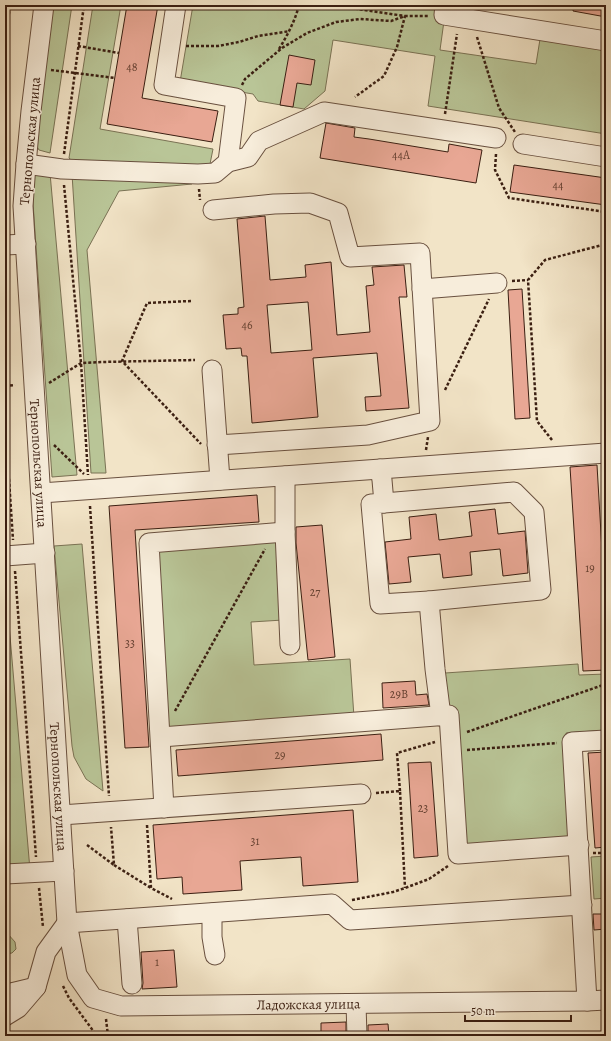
<svg xmlns="http://www.w3.org/2000/svg" width="611" height="1041" font-family="Alegreya,serif">
	<rect width="100%" height="100%" fill="#f2e4c7"/>
	<filter id="stains"><feTurbulence type="fractalNoise" baseFrequency=".005" numOctaves="4"/><feColorMatrix values="0 0 0 0 .2 0 0 0 0 .09 0 0 0 0 .02 0 0 0 .5 -.17"/></filter>
	<radialGradient id="worn" r=".72"><stop offset=".6" stop-color="#630" stop-opacity="0"/><stop offset="1" stop-color="#630" stop-opacity=".3"/></radialGradient>
	<path fill="#b9c597" stroke="#7a7254" d="M 53,5 L 72,5 L 50,153 L 39,150 L 35,143 Z
		M 93,5 L 121,5 L 100,129 L 213,149 L 209,169 L 78,166 L 69,158 Z
		M 193,5 L 430,5 L 444,21 L 440,50 L 536,64 L 541,33 L 606,51 L 606,134 L 428,106 L 435,56 L 333,40 L 325,91 L 304,109 L 258,101 L 253,94 L 180,82 Z
		M 50,173 L 77,475 L 52,477 L 33,203 L 34,175 Z
		M 72,174 L 193,177 L 192,184 L 119,191 L 87,250 L 106,473 L 91,473 Z
		M 5,490 L 9,540 L 5,541 Z
		M 278,541 L 283,620 L 251,622 L 254,665 L 350,659 L 354,717 L 168,730 L 156,549 Z
		M 82,544 L 103,791 L 86,779 L 74,757 L 72,746 L 54,546 Z
		M 5,589 L 6,589 L 30,870 L 8,871 L 5,834 Z
		M 578,664 L 579,675 L 606,674 L 606,730 L 566,733 L 573,837 L 464,845 L 448,710 L 445,673 Z
		M 606,856 L 606,898 L 594,899 L 591,857 Z
		M 5,932 L 7,933 L 15,942 L 16,949 L 12,953 L 5,954 Z"/>
	<path fill="#e8a794" stroke="#3b1f12" fill-rule="evenodd" d="M 127,5 L 158,5 L 142,98 L 218,111 L 212,142 L 107,124 Z
		M 574,5 L 606,5 L 606,17 L 573,11 Z
		M 289,55 L 315,60 L 311,85 L 297,83 L 293,107 L 280,105 Z
		M 326,123 L 355,128 L 354,137 L 369,139 L 448,152 L 449,144 L 482,150 L 476,183 L 320,158 Z
		M 514,165 L 606,178 L 606,205 L 510,192 Z
		M 265,216 L 270,280 L 306,277 L 305,265 L 331,262 L 337,335 L 370,332 L 366,286 L 374,285 L 372,267 L 404,265 L 407,297 L 399,297 L 409,408 L 366,411 L 365,397 L 381,396 L 377,353 L 313,358 L 318,417 L 252,423 L 247,356 L 242,356 L 241,348 L 226,349 L 223,315 L 238,314 L 238,308 L 244,307 L 237,219 ZM 308,302 L 312,350 L 271,353 L 267,305 Z
		M 522,289 L 530,418 L 515,419 L 508,290 Z
		M 597,465 L 606,620 L 606,670 L 583,671 L 570,467 Z
		M 257,495 L 259,522 L 135,530 L 149,747 L 125,748 L 109,506 Z
		M 495,509 L 498,534 L 525,531 L 528,573 L 503,576 L 500,549 L 470,552 L 472,575 L 443,578 L 440,554 L 408,557 L 411,582 L 389,584 L 385,542 L 411,539 L 409,517 L 436,514 L 439,540 L 472,536 L 469,512 Z
		M 322,525 L 335,657 L 308,660 L 296,543 L 296,527 Z
		M 415,681 L 416,695 L 427,694 L 429,705 L 383,708 L 382,683 Z
		M 381,734 L 383,760 L 178,776 L 176,750 Z
		M 606,752 L 606,847 L 595,848 L 588,753 Z
		M 431,762 L 438,856 L 414,858 L 408,763 Z
		M 353,810 L 358,882 L 303,886 L 301,857 L 240,861 L 242,890 L 183,894 L 182,877 L 157,879 L 153,825 Z
		M 593,914 L 606,914 L 606,929 L 594,930 Z
		M 174,950 L 177,987 L 142,989 L 143,983 L 141,952 Z
		M 346,1022 L 346,1036 L 321,1036 L 321,1023 Z
		M 388,1024 L 389,1036 L 368,1036 L 368,1025 Z"/>
	<g fill="none" stroke-linecap="round" stroke-linejoin="round">
		<defs>
			<g id="minor">
				<path id="s1" d="M 44,5 L 31,111 L 26,164 L 23,206 L 67,923 L 77,975 L 93,998 L 121,1006 L 587,1001 L 606,1000"/>
				<path d="M 176,5 L 164,85 L 236,98 L 228,162"/>
				<path d="M 445,5 L 444,15 L 606,41"/>
				<path d="M 523,144 L 606,157"/>
				<path d="M 26,164 L 62,169 L 198,174 L 215,173 L 228,162 L 248,157 L 259,141 L 324,112 L 496,138"/>
				<path d="M 213,210 L 274,204 L 310,203 L 338,213 L 350,257 L 420,253 L 430,421 L 368,435 L 217,445"/>
				<path d="M 5,245 L 26,244"/>
				<path d="M 422,289 L 497,283"/>
				<path d="M 212,370 L 220,480"/>
				<path d="M 380,469 L 382,480 L 384,503 L 371,504 L 380,604 L 429,601 L 435,669 L 441,716"/>
				<path d="M 285,476 L 285,532 L 290,645"/>
				<path d="M 41,493 L 606,453"/>
				<path d="M 384,503 L 514,492 L 534,512 L 541,590 L 429,601"/>
				<path d="M 5,556 L 45,553"/>
				<path d="M 161,737 L 449,715 L 458,854 L 579,845"/>
				<path d="M 164,808 L 149,543 L 285,532"/>
				<path d="M 61,815 L 361,794"/>
				<path d="M 5,874 L 64,871"/>
				<path d="M 212,913 L 212,937 L 215,955"/>
				<path d="M 127,919 L 132,984"/>
				<path d="M 5,994 L 11,993 L 36,987"/>
				<path d="M 587,1001 L 572,742 L 606,740"/>
				<path d="M 356,1004 L 357,1036"/>
				<path d="M 5,1016 L 18,1008 L 36,987 L 46,952 L 67,923 L 332,904 L 350,920 L 582,905"/>
			</g>
		</defs>
		<use href="#minor" stroke="#69503f" stroke-width="21"/>
		<path stroke="#3b1f12" stroke-width="2.5" stroke-dasharray="3 2" stroke-linecap="butt" d="M 330,5 L 405,16 L 397,47 L 384,76 L 355,97
			M 477,37 L 499,108 L 515,132
			M 5,44 L 10,5
			M 78,46 L 119,53
			M 186,46 L 218,46 L 239,42 L 258,36 L 290,31
			M 279,49 C 288,34 295,21 299,5
			M 51,70 L 115,78
			M 242,85 L 245,79 L 282,48 L 307,33 L 336,22 L 360,19 L 391,21 L 405,16 L 429,16
			M 445,114 L 457,34
			M 64,154 L 84,5
			M 496,154 L 495,170 L 509,198 L 606,212
			M 64,185 L 81,363 L 88,475
			M 199,189 L 200,200
			M 512,281 L 528,280
			M 191,301 L 147,303 L 122,361 L 201,444
			M 49,383 L 81,363 L 101,362 L 195,360
			M 5,386 L 15,385
			M 445,390 L 489,299
			M 5,419 L 13,540
			M 552,440 L 537,421 L 528,280 L 545,260 L 606,244
			M 54,445 L 84,474
			M 426,450 L 428,437
			M 90,506 L 109,796
			M 15,571 L 36,857
			M 175,711 L 265,549
			M 467,732 L 606,684
			M 467,750 L 557,743
			M 400,791 L 397,753 L 435,742
			M 376,793 L 400,791 L 405,888
			M 147,825 L 151,888 L 172,899
			M 87,845 L 114,865 L 111,827
			M 593,853 L 606,853
			M 114,865 L 151,888
			M 39,888 L 43,927
			M 352,900 L 393,892 L 405,888 L 429,879 L 448,866
			M 63,986 L 69,998 L 97,1036
			M 106,1019 L 108,1036"/>
		<use href="#minor" stroke="#f7eddb" stroke-width="19"/>
	</g>
	<g text-anchor="middle" dominant-baseline="central" stroke-width="3" stroke-linejoin="round" paint-order="stroke">
		<g font-size="12" fill="#664132">
			<text x="132" y="67">48</text>
			<text x="401" y="155">44А</text>
			<text x="558" y="185">44</text>
			<text x="247" y="325">46</text>
			<text x="590" y="568">19</text>
			<text x="315" y="592">27</text>
			<text x="130" y="643">33</text>
			<text x="399" y="694">29В</text>
			<text x="280" y="755">29</text>
			<text x="423" y="808">23</text>
			<text x="255" y="841">31</text>
			<text x="157" y="962">1</text>
		</g>
		<g font-size="14" fill="#3b1f12" stroke="#f7eddb">
			<text transform="translate(30 141) rotate(-85)">Тернопольская улица</text>
			<text stroke="none"><textPath href="#s1" startOffset="460">Тернопольская улица</textPath></text>
			<text stroke="none"><textPath href="#s1" startOffset="784">Тернопольская улица</textPath></text>
			<text stroke="none"><textPath href="#s1" startOffset="1218">Ладожская улица</textPath></text>
		</g>
	</g>
	<rect width="611" height="1041" fill="none" stroke="#f2e4c7" stroke-width="20"/>
	<rect x="6" y="6" width="599" height="1029" fill="none" stroke="#3b1f12" stroke-width="2"/>
	<rect x="10" y="10" width="591" height="1021" fill="none" stroke="#3b1f12"/>
	<path d="M465 1015v6h106v-6" fill="none" stroke="#3b1f12" stroke-width="2"/>
	<text x="471" y="1015" font-size="12" fill="#3b1f12" stroke="#f7eddb" stroke-width="3" paint-order="stroke">50 m</text>
	<rect width="100%" height="100%" filter="url(#stains)"/>
	<rect width="100%" height="100%" fill="url(#worn)"/>
</svg>
